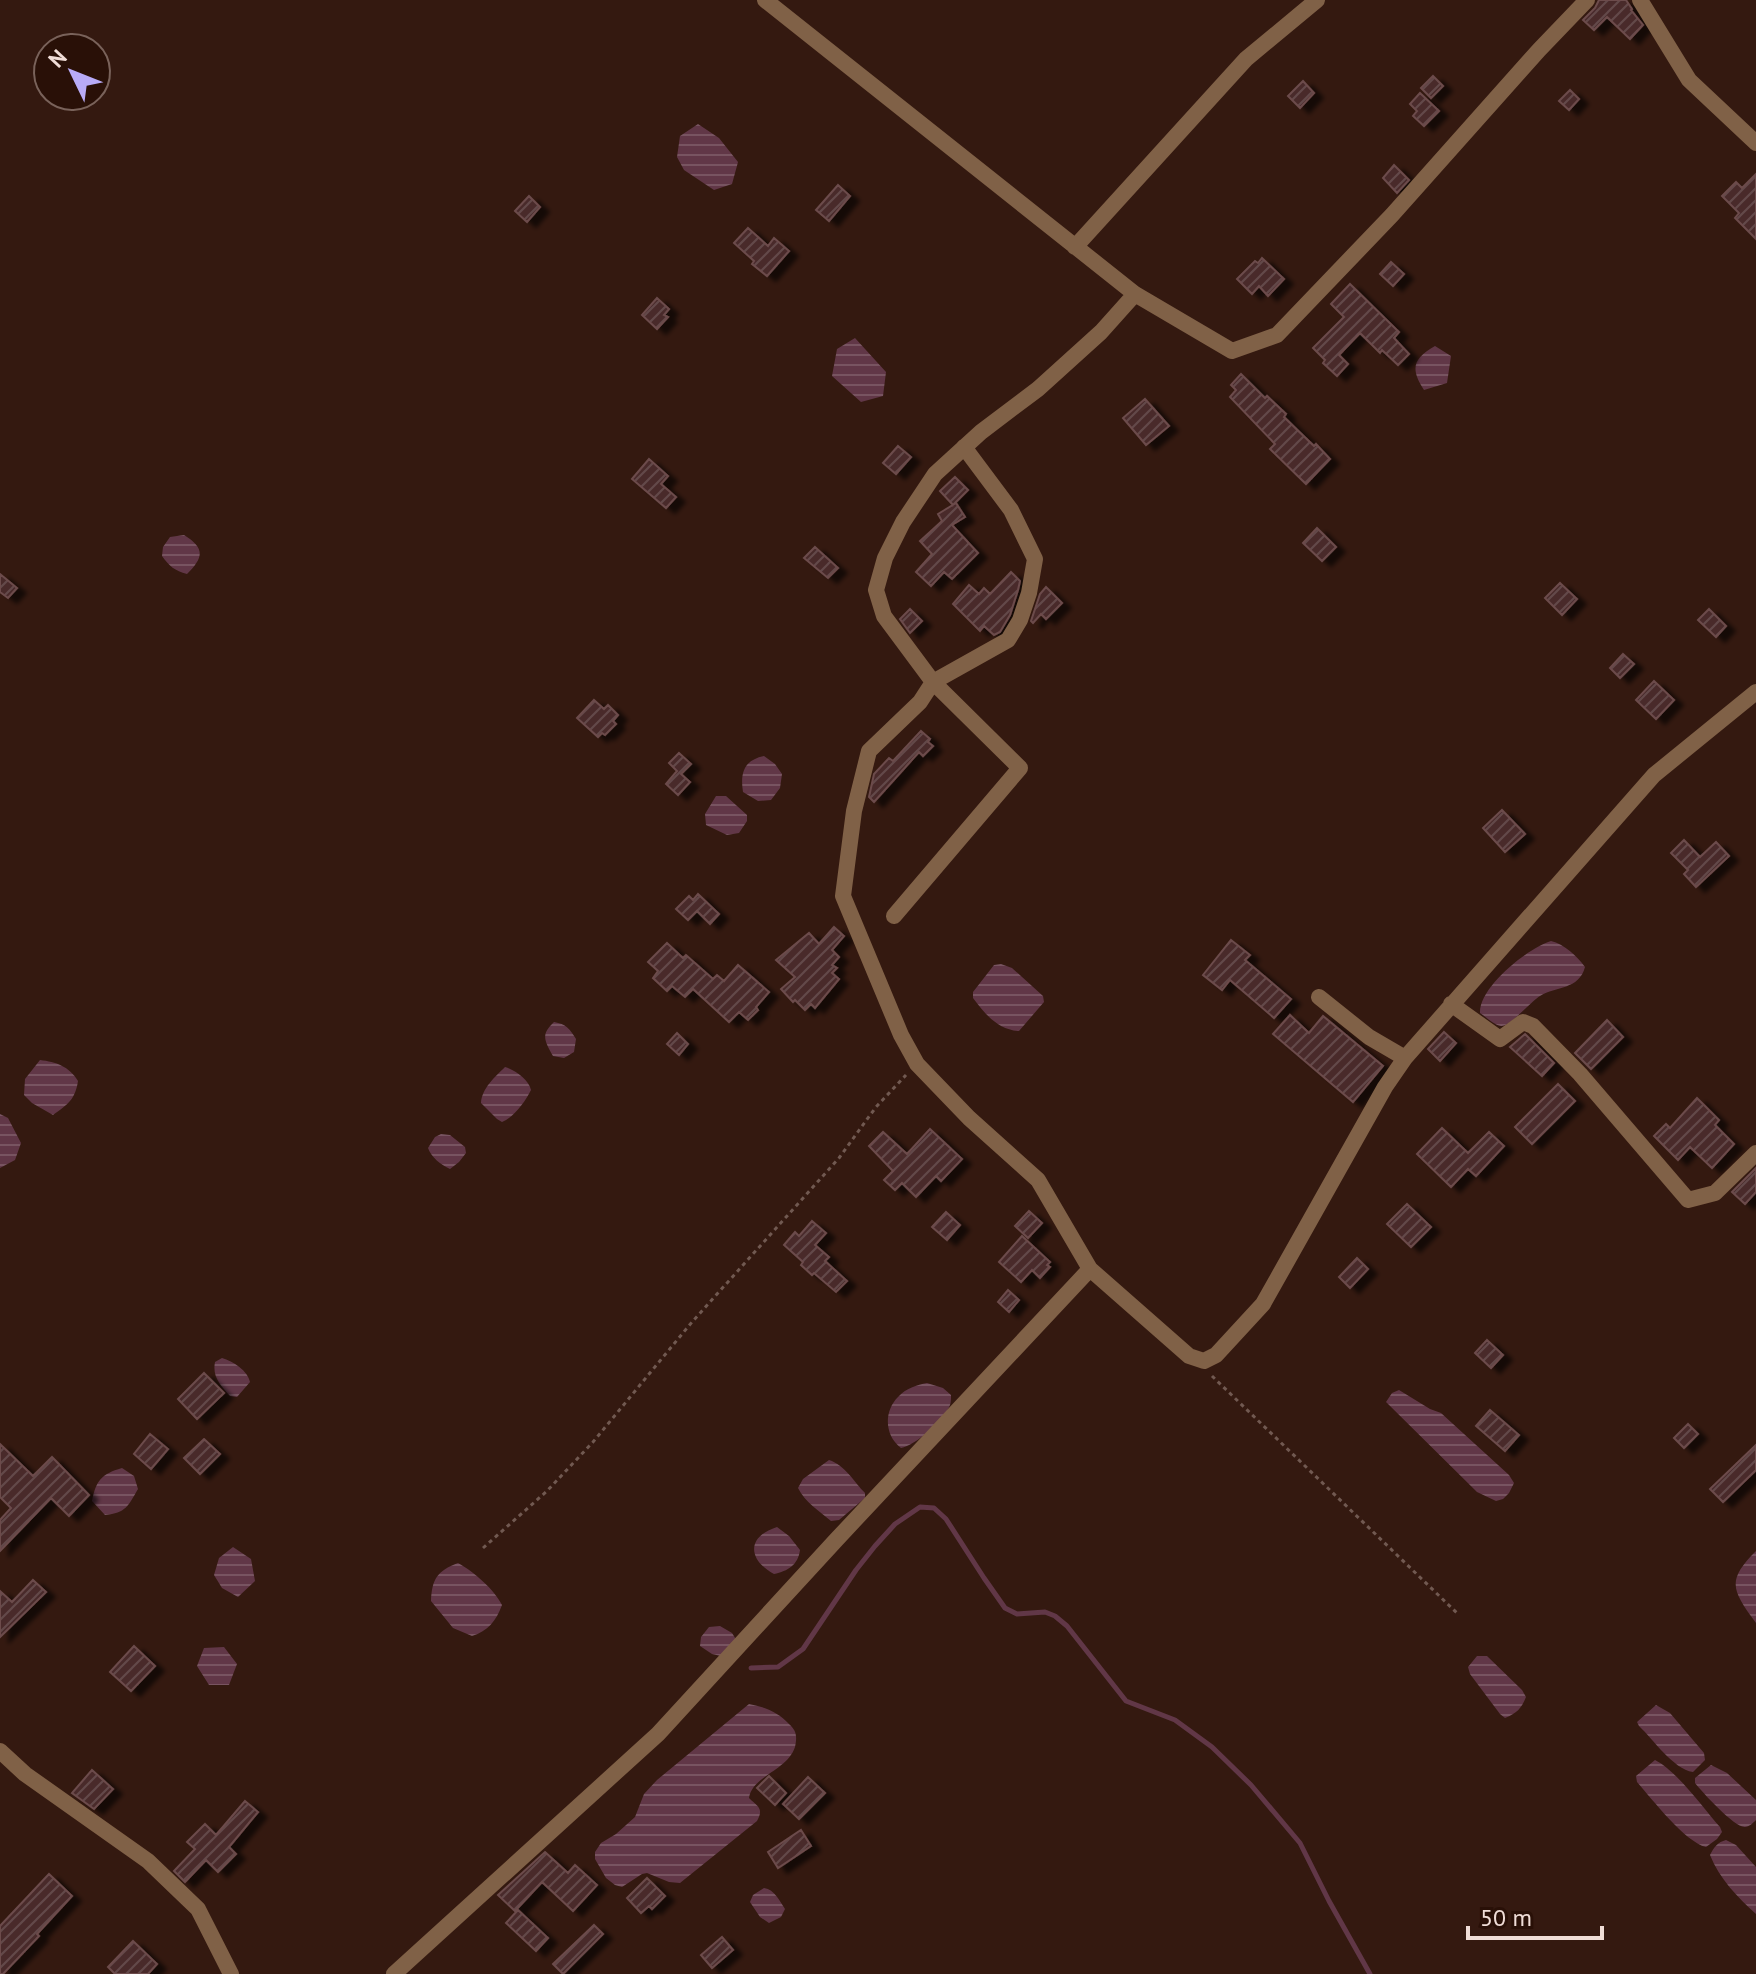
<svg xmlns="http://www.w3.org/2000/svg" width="1756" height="1974" font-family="'PT Sans',sans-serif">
	<defs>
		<pattern id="water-rules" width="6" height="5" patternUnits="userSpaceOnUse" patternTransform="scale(2)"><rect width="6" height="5" fill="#613747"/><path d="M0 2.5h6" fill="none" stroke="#785461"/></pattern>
		<pattern id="building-hatch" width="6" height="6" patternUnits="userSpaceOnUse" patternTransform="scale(2)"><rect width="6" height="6" fill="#4a2b2c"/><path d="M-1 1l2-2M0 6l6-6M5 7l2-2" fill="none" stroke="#64494a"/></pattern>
		<filter id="shadow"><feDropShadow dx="9" dy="5" stdDeviation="2" flood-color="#0009"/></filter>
	</defs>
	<rect width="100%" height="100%" fill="#341910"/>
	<path fill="url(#water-rules)" d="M 698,124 L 719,138 L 738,162 L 732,184 L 714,190 L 684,170 L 677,157 L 680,136 Z
		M 855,338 L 886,372 L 883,396 L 861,402 L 832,376 L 837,349 Z
		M 1435,346 L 1451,356 L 1447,383 L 1424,390 C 1410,368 1413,359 1435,346 Z
		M 184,535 C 205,548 204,557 187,574 C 175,571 169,566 162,556 L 163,547 L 170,537 Z
		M 764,756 L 775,764 L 782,774 L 780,788 L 771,800 L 758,801 L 743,792 C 740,773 744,760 764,756 Z
		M 716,796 L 726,796 L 747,815 L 747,821 L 739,833 L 727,835 L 706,825 L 705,814 Z
		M 1551,941 C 1564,944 1577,956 1585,967 C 1579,990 1556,986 1540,996 C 1530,1002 1510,1027 1501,1026 C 1494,1025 1486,1017 1480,1013 C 1479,987 1528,948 1551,941 Z
		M 1001,964 L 1012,968 L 1043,996 L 1044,1002 L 1019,1031 C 998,1030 985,1014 973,998 L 973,992 L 994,965 Z
		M 554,1022 C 566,1024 570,1029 576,1039 L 574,1052 L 564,1058 L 553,1056 C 545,1041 540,1035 554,1022 Z
		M 40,1060 C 56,1062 69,1066 78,1081 C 75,1100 68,1104 53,1115 L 32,1103 L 24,1095 L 25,1079 Z
		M 505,1067 C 515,1070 529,1080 531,1090 C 525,1102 514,1117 502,1122 L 497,1119 L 481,1103 C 482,1088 495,1077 505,1067 Z
		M 0,1114 L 8,1118 L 21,1143 L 15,1160 L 0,1168 Z
		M 441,1134 L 450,1135 L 465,1147 L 466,1153 L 459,1162 L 450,1169 C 441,1165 431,1157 428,1148 L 435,1137 Z
		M 222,1358 C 233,1361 248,1371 250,1382 L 237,1397 L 230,1396 C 221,1386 212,1377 215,1362 Z
		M 927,1383 L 943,1388 L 951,1395 C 951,1400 951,1405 948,1409 C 940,1423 916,1445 901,1448 C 884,1435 884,1411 898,1397 C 906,1388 917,1385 927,1383 Z
		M 1399,1390 L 1430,1409 L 1441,1413 L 1509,1475 L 1514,1483 L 1509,1493 L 1503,1499 L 1496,1501 L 1477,1492 L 1386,1402 L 1392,1393 Z
		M 829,1460 C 845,1465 854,1482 865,1493 L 865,1498 L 839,1520 L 831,1521 C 819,1511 805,1502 798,1488 L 803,1479 Z
		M 122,1468 L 134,1476 L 138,1489 C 128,1506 126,1513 105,1515 L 92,1501 C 96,1481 101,1474 122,1468 Z
		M 777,1527 L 789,1536 L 800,1550 C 798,1565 788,1571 774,1574 C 748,1560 746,1537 777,1527 Z
		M 233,1547 L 251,1559 L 255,1581 L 238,1597 L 222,1588 L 214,1575 L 219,1558 Z
		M 1756,1551 L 1756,1623 C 1732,1590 1726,1581 1756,1551 Z
		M 458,1563 C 474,1572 494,1589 502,1605 C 496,1621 488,1631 472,1636 L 453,1628 L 431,1601 C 432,1579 437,1571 458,1563 Z
		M 720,1626 L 732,1633 L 737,1641 L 721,1656 L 712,1654 L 700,1646 L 701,1637 L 709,1627 Z
		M 224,1647 L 237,1664 L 229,1685 L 209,1685 L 197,1666 L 204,1648 Z
		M 1477,1656 L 1487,1656 L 1522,1690 L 1526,1697 C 1521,1709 1517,1713 1505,1718 L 1500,1714 L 1470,1674 L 1468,1667 Z
		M 749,1704 C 765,1707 778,1712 789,1724 C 797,1731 797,1737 795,1747 C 787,1771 752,1776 749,1798 C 758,1807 764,1808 757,1821 L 680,1883 L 669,1882 L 647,1873 L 642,1874 L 622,1887 L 615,1885 L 606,1878 L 595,1859 L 595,1852 L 601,1843 L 616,1834 L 635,1817 L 644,1794 L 657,1780 Z
		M 1656,1705 L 1670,1713 L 1704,1753 L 1705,1760 L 1693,1772 C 1673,1769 1653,1739 1639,1726 L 1637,1722 Z
		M 1655,1760 C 1677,1771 1703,1808 1720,1827 L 1722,1832 L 1717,1839 L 1706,1847 C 1685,1842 1652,1799 1637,1782 L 1636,1776 Z
		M 1711,1765 L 1727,1773 L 1756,1800 L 1756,1820 C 1753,1823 1749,1827 1745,1827 C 1735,1828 1702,1792 1695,1783 L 1695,1778 Z
		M 1726,1840 L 1736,1845 L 1756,1867 L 1756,1914 C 1738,1898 1719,1878 1710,1855 C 1714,1847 1718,1842 1726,1840 Z
		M 764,1888 C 775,1890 779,1900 785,1909 L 781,1917 L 769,1923 L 760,1917 L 750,1902 L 753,1895 Z"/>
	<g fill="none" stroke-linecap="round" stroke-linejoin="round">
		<path stroke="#613747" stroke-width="5" d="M 751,1668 L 778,1667 L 803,1649 L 856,1570 L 875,1546 L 895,1524 L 920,1507 L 934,1508 L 946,1519 L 984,1578 L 1005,1608 L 1017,1614 L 1045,1612 L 1055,1616 L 1067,1626 L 1126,1701 L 1175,1720 L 1212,1747 L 1251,1785 L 1300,1843 L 1329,1901 L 1370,1974"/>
	</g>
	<path fill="url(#building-hatch)" stroke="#6c4b4b" stroke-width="2" filter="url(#shadow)" d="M 1599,0 L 1626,0 L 1632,9 L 1631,10 L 1643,25 L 1630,39 L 1607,17 L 1594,30 L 1583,20 L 1595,8 Z
		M 1433,76 L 1443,86 L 1431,98 L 1421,88 Z
		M 1303,81 L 1314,93 L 1300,108 L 1288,96 Z
		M 1570,90 L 1579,99 L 1569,110 L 1559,101 Z
		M 1420,93 L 1439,111 L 1424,126 L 1413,116 L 1417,111 L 1410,104 Z
		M 1394,165 L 1409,180 L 1397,193 L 1383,178 Z
		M 1756,174 L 1756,239 L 1735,218 L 1739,213 L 1722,196 L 1736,182 L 1742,188 Z
		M 838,185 L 850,196 L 829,221 L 816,210 Z
		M 529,196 L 540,207 L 527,222 L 515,211 Z
		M 748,228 L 768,246 L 774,238 L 789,251 L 767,276 L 752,264 L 754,261 L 734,243 Z
		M 1262,258 L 1284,279 L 1268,296 L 1259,286 L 1252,294 L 1237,279 L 1255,261 L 1258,263 Z
		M 1391,262 L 1404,274 L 1393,286 L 1380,274 Z
		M 1350,284 L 1399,332 L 1394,338 L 1409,354 L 1398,365 L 1382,350 L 1380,353 L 1360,333 L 1339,355 L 1348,364 L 1337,376 L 1323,363 L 1325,360 L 1313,348 L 1344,317 L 1331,304 Z
		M 657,298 L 669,309 L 664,315 L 668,317 L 657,329 L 642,315 Z
		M 1241,374 L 1265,398 L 1267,396 L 1286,414 L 1284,417 L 1314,446 L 1316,444 L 1330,459 L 1306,484 L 1270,449 L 1275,444 L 1230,397 L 1236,390 L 1231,385 Z
		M 1145,399 L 1169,426 L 1146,445 L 1123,418 Z
		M 898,446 L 911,457 L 896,474 L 883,463 Z
		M 649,459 L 668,476 L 661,484 L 676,497 L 666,508 L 632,479 Z
		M 955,477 L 968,490 L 953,505 L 940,491 Z
		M 956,503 L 965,517 L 952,525 L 978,553 L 952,579 L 944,572 L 931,586 L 916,572 L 932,554 L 920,541 L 942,521 L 938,514 Z
		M 1317,528 L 1336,547 L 1322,561 L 1303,543 Z
		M 815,547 L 838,568 L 828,578 L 804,558 Z
		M 1011,572 L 1020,581 L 1018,590 L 1010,615 L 1000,632 L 994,635 L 984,626 L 980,631 L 953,604 L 969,585 L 979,594 L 984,588 L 990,594 Z
		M 0,574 L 17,588 L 8,598 L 0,592 Z
		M 1560,583 L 1577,599 L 1562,615 L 1545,598 Z
		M 1046,587 L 1062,603 L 1046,619 L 1041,614 L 1033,623 L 1031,621 L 1040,594 Z
		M 910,609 L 922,621 L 910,633 L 900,619 Z
		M 1709,609 L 1726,626 L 1716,637 L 1698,620 Z
		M 1623,654 L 1634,664 L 1620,678 L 1610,668 Z
		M 1654,681 L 1674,700 L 1656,719 L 1636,700 Z
		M 594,700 L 604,709 L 608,705 L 618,715 L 613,721 L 616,724 L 605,735 L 602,733 L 598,737 L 577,718 Z
		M 921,731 L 930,739 L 928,742 L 933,746 L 923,756 L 919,752 L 874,802 L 869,797 L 874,774 L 889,758 L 893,761 Z
		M 679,753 L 691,764 L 681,774 L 690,782 L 678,795 L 666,784 L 677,771 L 669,763 Z
		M 1502,810 L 1525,834 L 1505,852 L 1483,828 Z
		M 1684,840 L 1700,857 L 1716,842 L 1729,856 L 1696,887 L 1684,874 L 1688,870 L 1671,853 Z
		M 698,894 L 719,914 L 710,924 L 697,911 L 688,920 L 676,909 L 689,896 L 693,900 Z
		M 834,927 L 844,936 L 832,950 L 839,957 L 832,965 L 837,968 L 832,973 L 839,979 L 815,1008 L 811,1004 L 805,1010 L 795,1000 L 793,1002 L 781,989 L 795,977 L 776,960 L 809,933 L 819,944 Z
		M 1231,940 L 1250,955 L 1245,960 L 1291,999 L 1274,1018 L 1230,980 L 1222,990 L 1203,975 Z
		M 667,943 L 683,958 L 686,955 L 713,979 L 717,975 L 724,981 L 738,965 L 769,992 L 756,1007 L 758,1010 L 748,1020 L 739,1012 L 729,1022 L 693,989 L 685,997 L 672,986 L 667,991 L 653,978 L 658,971 L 648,962 Z
		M 1290,1015 L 1309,1033 L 1323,1016 L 1383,1066 L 1353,1102 L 1273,1034 Z
		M 1607,1020 L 1623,1037 L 1591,1069 L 1575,1053 Z
		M 1444,1032 L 1456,1043 L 1440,1061 L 1428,1049 Z
		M 677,1033 L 688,1044 L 679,1055 L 667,1044 Z
		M 1525,1034 L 1554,1063 L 1542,1076 L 1510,1047 Z
		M 1558,1084 L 1575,1101 L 1532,1144 L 1515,1127 Z
		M 1697,1098 L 1719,1120 L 1715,1125 L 1734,1144 L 1712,1168 L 1690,1147 L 1678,1160 L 1654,1136 L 1666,1124 L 1670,1128 Z
		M 1442,1128 L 1468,1153 L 1489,1132 L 1504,1146 L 1476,1176 L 1468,1169 L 1451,1187 L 1417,1154 Z
		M 930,1129 L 962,1159 L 941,1181 L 936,1176 L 916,1197 L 902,1183 L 895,1190 L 884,1180 L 893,1171 L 869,1146 L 883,1132 L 907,1154 Z
		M 1756,1168 L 1756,1192 L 1745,1204 L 1732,1192 Z
		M 1407,1204 L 1431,1227 L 1411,1247 L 1387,1224 Z
		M 1029,1211 L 1042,1223 L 1028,1238 L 1015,1226 Z
		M 946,1212 L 960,1225 L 947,1240 L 932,1227 Z
		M 812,1221 L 826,1233 L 815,1245 L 829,1257 L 825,1261 L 847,1281 L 836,1292 L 814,1273 L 812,1275 L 801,1265 L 803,1262 L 784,1245 L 795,1232 L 799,1236 Z
		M 1022,1236 L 1050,1262 L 1047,1265 L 1050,1267 L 1040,1278 L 1032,1270 L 1021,1282 L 999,1262 Z
		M 1357,1258 L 1368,1269 L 1350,1288 L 1339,1277 Z
		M 1008,1290 L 1019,1300 L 1009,1312 L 998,1302 Z
		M 1487,1340 L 1503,1355 L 1491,1368 L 1475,1353 Z
		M 204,1373 L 224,1393 L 197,1419 L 178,1399 Z
		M 1490,1410 L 1519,1435 L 1505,1451 L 1476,1426 Z
		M 1688,1424 L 1698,1434 L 1684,1448 L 1674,1438 Z
		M 150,1434 L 168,1449 L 151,1469 L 134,1454 Z
		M 204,1439 L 220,1454 L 200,1474 L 184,1458 Z
		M 0,1444 L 33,1476 L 52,1457 L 89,1495 L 69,1516 L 51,1498 L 0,1551 L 0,1520 L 11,1508 L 0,1497 Z
		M 1756,1445 L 1756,1470 L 1723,1502 L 1710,1489 Z
		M 33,1580 L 46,1592 L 0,1637 L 0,1591 L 12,1602 Z
		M 134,1646 L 155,1666 L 131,1691 L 110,1672 Z
		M 92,1770 L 113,1789 L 94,1809 L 72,1793 Z
		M 769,1776 L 786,1793 L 775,1805 L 757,1788 Z
		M 808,1777 L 825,1793 L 799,1819 L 783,1804 Z
		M 245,1801 L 258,1812 L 229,1847 L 236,1854 L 218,1872 L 206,1860 L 185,1882 L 174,1871 L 195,1849 L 187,1842 L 205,1824 L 216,1835 Z
		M 801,1830 L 811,1846 L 778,1868 L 768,1852 Z
		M 545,1852 L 568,1873 L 575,1865 L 597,1885 L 573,1911 L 542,1882 L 515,1911 L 498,1895 Z
		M 49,1874 L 72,1896 L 37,1934 L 39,1936 L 3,1974 L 0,1974 L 0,1926 Z
		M 647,1878 L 665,1896 L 652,1909 L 649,1906 L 641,1913 L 627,1898 Z
		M 518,1910 L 548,1938 L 536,1951 L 506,1923 Z
		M 594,1925 L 603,1934 L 563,1974 L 553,1964 Z
		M 722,1937 L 733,1950 L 712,1968 L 701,1955 Z
		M 133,1941 L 157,1964 L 148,1974 L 115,1974 L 108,1967 Z"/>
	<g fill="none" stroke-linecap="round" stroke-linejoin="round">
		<path stroke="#715951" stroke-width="3" stroke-dasharray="4 4" stroke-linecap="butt" d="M 1212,1376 L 1459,1615
			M 483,1548 L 547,1491 L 593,1442 L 692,1322 L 839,1158 L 876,1107 L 906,1075"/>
		<path stroke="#806147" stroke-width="16" d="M 765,0 L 1135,294 L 1232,351 L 1277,335 L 1392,215 L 1539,50 L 1587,0
			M 1640,0 L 1689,80 L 1756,143
			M 1075,247 L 1246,59 L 1317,0
			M 1135,294 L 1101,332 L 1038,389 L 981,432 L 935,474 L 903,522 L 885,558 L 876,590 L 884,616 L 933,682 L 920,702 L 869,751 L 854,811 L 843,896 L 901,1035 L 917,1064 L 969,1118 L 1038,1180 L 1090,1269 L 1189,1356 L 1204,1361 L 1216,1355 L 1263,1304 L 1385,1087 L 1405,1058 L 1654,775 L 1756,692
			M 894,916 L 1020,768 L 933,682 L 1008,640 L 1020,620 L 1029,593 L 1035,559 L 1011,510 L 964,447
			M 1319,997 L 1369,1037 L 1405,1058
			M 1451,1004 L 1500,1039 L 1523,1022 L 1533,1026 L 1580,1074 L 1688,1200 L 1715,1193 L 1756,1153
			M 0,1751 L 25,1774 L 148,1861 L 198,1909 L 231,1974
			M 394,1974 L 658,1734 L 837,1539 L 1090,1269"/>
	</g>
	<g transform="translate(72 72) rotate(313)"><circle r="38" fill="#291007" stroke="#79625a" stroke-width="2"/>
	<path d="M0-6L14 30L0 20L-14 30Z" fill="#b8abf7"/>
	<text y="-12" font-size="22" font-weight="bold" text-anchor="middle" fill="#f0ddd7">N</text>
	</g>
	<path d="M1468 1926v12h134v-12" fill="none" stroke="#f0ddd7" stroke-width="4"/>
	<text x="1480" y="1926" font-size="24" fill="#f0ddd7" stroke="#291007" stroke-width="6" paint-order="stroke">50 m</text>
</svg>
